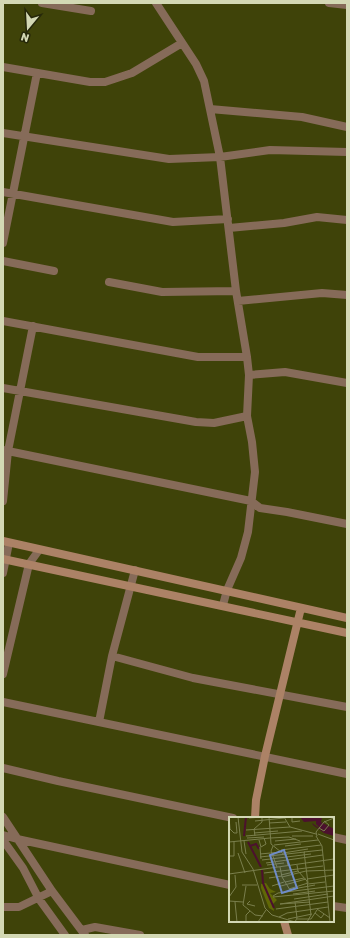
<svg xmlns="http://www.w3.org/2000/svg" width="350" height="938" font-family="Rubik,sans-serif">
	<rect width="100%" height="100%" fill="#3f4309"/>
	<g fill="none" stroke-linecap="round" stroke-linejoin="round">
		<path stroke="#866b59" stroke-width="8" d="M 42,3 L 91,11
			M 156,3 L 196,64 L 204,81 L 220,157 L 236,291 L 247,357 L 249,375 L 247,416 L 252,442 L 255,472 L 248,532 L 241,558 L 227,590 L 223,605
			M 329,3 L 347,5
			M 3,67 L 90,82 L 105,82 L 132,73 L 182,43
			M 210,109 L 302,117 L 347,127
			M 3,133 L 169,159 L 220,157 L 270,150 L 347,152
			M 3,192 L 173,222 L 228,219
			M 229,228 L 284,223 L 317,217 L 347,220
			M 3,243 L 37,73
			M 3,261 L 54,271
			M 109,282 L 162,292 L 236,291
			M 238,301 L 322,293 L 347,295
			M 3,321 L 198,357 L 247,357
			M 249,375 L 285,372 L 347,383
			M 3,388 L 196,422 L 214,423 L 247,416
			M 3,450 L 251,501 L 260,508 L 287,512 L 347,524
			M 3,501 L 8,451 L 33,326
			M 3,573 L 9,543
			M 112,656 L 193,678 L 347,707
			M 3,674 L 29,564 L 39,550
			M 3,702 L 347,774
			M 99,722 L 112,656 L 135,570
			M 3,768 L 58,781 L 233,818
			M 3,817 L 52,891 L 85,935
			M 3,835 L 17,839 L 230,885
			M 333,837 L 347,840
			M 3,840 L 23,868 L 39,899 L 65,935
			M 333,906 L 347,908
			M 3,907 L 19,907 L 52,891
			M 82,930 L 95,927 L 140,935"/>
		<path stroke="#ac8266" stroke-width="8" d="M 3,541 L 347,618
			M 3,559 L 347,633
			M 255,818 L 256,800 L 265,756 L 301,608
			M 284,921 L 288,935"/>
	</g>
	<g transform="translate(229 817)">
		<rect width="105" height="105" fill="#3f4309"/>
		<path d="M 37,66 L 41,72 L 47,75 L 41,76 L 48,83 L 44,87 L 45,94 L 40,91 L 32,71 L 32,67 Z" fill="#616806"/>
		<path d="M 71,0 L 93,0 L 92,5 L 105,12 L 105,19 L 95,16 L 84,8 L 83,6 L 94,14 L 87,7 L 87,4 L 75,5 Z" fill="#4c112e"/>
		<path fill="none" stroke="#4c112e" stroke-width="2" d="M 15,19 L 17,0M 19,25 L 32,50M 21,29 L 27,27 L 30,32M 33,53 L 34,66 L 45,91"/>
		<path fill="none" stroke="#7a7f4d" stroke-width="1" d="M 0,0 L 1,12 L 5,16 L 8,16 L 7,5M 9,0 L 13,35 L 24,52 L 36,91 L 43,98 L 66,105M 40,0 L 42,27 L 57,39 L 59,49M 55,0 L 61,10 L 87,17M 63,0 L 63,5 L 71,4M 20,1 L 34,0M 26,4 L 55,1M 40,6 L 57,5M 90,11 L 95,14 L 100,8 L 95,4M 17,13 L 61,10M 25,16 L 49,14M 89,17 L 105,23M 17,19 L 73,14M 26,19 L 25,12 L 33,5 L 33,1M 63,19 L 84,19M 87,19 L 93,29 L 101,105M 88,19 L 87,15 L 95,5 L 105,1M 18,21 L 35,20M 42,21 L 60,20 L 71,24M 30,23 L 32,30 L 37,27 L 35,21M 15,24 L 17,37M 46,24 L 67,22M 0,25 L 41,21M 45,28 L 89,23M 44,29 L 42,34 L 48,50M 56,29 L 72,27M 31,30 L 32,42M 52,33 L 92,28M 9,36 L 16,56M 54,36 L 79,32M 31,37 L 52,35M 0,39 L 5,39 L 5,24M 31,40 L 76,35M 33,43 L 82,37M 37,46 L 94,38M 38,48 L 55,46M 68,48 L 69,54 L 78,64 L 82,98 L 78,105M 51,50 L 53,60 L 61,73M 78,54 L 105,53M 35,56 L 94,49M 0,57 L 105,42M 52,58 L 69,54M 53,60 L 77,54M 40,61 L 53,59M 78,62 L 105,58M 56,65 L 75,61M 48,67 L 52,69 L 77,62M 79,67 L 96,65M 13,68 L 28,68M 17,69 L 14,88 L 26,98 L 34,99M 43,69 L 55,65M 60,72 L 79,66 L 75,35 L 93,33M 64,72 L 86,68M 64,77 L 86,74M 44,79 L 49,76 L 105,69M 0,80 L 7,70 L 6,58M 44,80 L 105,74M 65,82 L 99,77M 0,84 L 14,85M 21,84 L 18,87 L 26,89M 6,85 L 8,105M 66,85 L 68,101 L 66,105M 81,85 L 51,87 L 105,79M 47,92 L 99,85M 88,92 L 101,101M 86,96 L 92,101 L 95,97M 50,100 L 58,96 L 99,90M 59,102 L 83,97M 68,102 L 82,102 L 88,93M 17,105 L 17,98 L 21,94M 29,105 L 37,93"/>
		<path fill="#6f8cc8" fill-opacity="0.15" stroke="#6f8cc8" stroke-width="2" d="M 55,33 L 68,71 L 53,76 L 41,38 Z"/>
		<rect width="105" height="105" fill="none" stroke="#d3d8b4" stroke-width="2"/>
	</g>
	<rect width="350" height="938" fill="none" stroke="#d3d8b4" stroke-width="8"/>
	<g transform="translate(28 28) rotate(198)" stroke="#26280a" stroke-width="3" paint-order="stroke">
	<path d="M0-3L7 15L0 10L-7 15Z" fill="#d3d8b4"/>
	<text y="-6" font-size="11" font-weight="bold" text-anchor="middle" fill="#d3d8b4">N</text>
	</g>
</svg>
